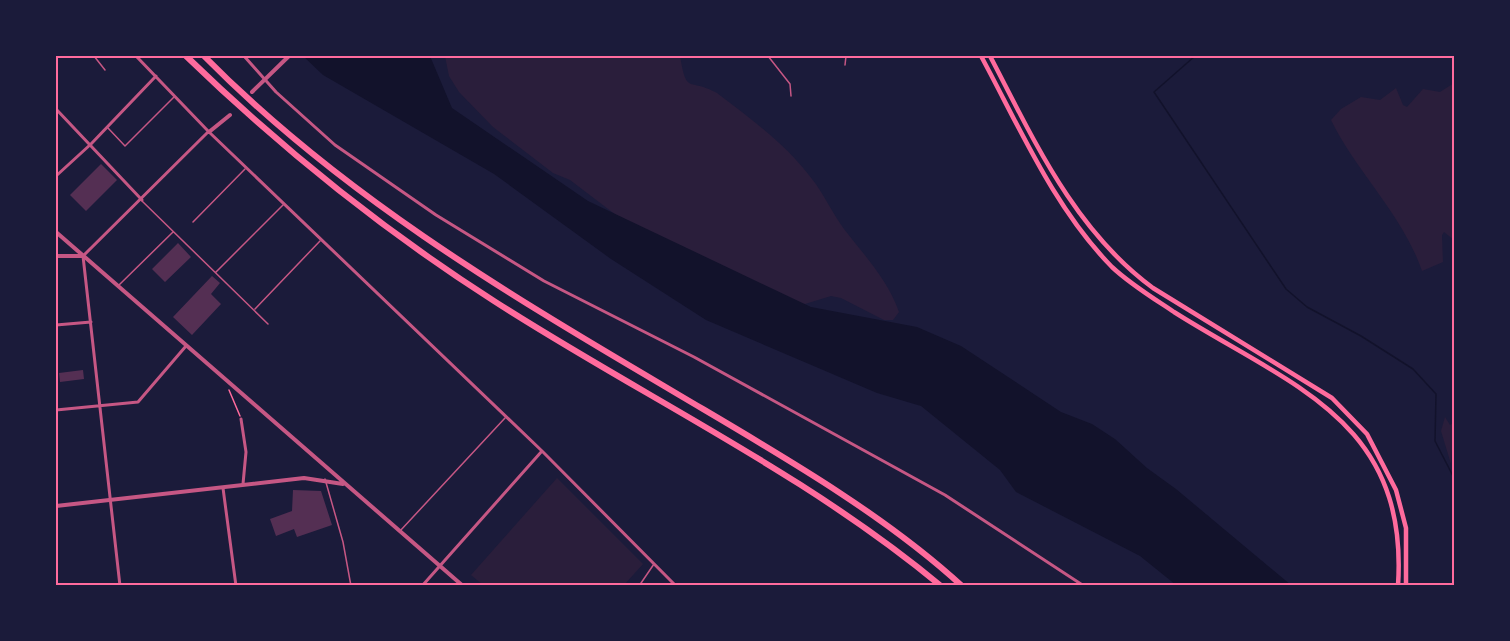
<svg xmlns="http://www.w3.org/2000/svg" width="1510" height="641" font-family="'Varela Round',sans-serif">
	<rect width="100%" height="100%" fill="#1b1b3a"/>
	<path fill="#2a1e3b" d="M 445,56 L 680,56 C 687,96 688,77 717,93 C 752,120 785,143 812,179 C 824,194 832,213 844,229 C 864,255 888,280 899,312 L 893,320 L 884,320 L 841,298 L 831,296 L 805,304 L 787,302 L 616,215 L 570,180 L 553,173 L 493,127 L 459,92 L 449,76 Z
		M 1454,83 L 1454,240 L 1444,232 L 1442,235 L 1443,262 L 1422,271 C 1403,215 1357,173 1331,120 L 1341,109 L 1361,97 L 1380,100 L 1396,88 L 1403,105 L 1407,107 L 1423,89 L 1440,92 Z
		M 1445,417 L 1450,425 L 1454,422 L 1451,464 L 1441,431 Z
		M 557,478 L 643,564 L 624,585 L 483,585 L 471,575 Z"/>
	<path fill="#12122b" d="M 303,56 L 430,56 L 452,108 L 588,201 L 811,307 L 917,327 L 961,346 L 1061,412 L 1092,424 L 1115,439 L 1147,468 L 1176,489 L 1291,585 L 1176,585 L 1140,556 L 1016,492 L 1000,470 L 921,406 L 877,393 L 706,320 L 611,259 L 494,174 L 323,75 Z"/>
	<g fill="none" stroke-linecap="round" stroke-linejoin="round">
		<path stroke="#12122b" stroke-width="1.5" d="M 1195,56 L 1154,92 L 1286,289 L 1307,307 L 1361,336 L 1413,369 L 1436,394 L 1435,441 L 1454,478"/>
	</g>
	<path fill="#542f53" d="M 101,164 L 117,180 L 86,211 L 70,195 Z
		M 178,243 L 191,257 L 165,282 L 152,269 Z
		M 212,276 L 220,283 L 211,294 L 221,304 L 192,335 L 173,317 Z
		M 83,370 L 84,379 L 60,382 L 59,373 Z
		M 293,490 L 321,491 L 332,525 L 297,537 L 294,529 L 276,536 L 270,519 L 292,511 Z"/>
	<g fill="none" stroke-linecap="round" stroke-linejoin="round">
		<path stroke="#ff6b9d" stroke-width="1.5" d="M 229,390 L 240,416"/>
		<path stroke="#c65784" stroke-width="1.5" d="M 94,56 L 105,70
			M 768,56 L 790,84 L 791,96
			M 958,56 L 973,56
			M 845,65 L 846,56
			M 108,128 L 125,146 L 174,97
			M 142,201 L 268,324
			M 193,222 L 245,169
			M 216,272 L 283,205
			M 119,285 L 173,232
			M 255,309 L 320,241
			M 325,479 L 343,542 L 351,586
			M 400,531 L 505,418
			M 639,586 L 654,564"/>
		<path stroke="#c65784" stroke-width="3" d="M 136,56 L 209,132 L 542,451 L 676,586
			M 244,56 L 276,92 L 335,145 L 436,215 L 544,281 L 694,357 L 945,495 L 1084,586
			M 56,109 L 142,200
			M 56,176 L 91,144 L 156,76
			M 56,325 L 91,322
			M 56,410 L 138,402 L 186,346
			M 241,419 L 246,452 L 243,484
			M 223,488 L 236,586
			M 120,586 L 83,256 L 208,132
			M 422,586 L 542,451"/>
		<path stroke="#c65784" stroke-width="4" d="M 252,92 L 289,56
			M 209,132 L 230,115
			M 56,232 L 463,586
			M 56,256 L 82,256
			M 56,506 L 304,478 L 343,484"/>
		<path stroke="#ff6b9d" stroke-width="4.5" d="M 981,56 C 1020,128 1054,208 1112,267 C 1130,284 1153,298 1174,312 C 1291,386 1409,420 1398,586
			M 990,56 C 1034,140 1074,230 1153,288 L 1332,398 L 1367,434 L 1396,490 L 1406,528 L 1406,586"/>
		<path stroke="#ff6b9d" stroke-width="6" d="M 186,56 C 281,148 383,230 494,301 C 643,397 804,472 941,586
			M 204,56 C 338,192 501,290 664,386 C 763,445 877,508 962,586"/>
	</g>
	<rect width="1510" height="641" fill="none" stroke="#1b1b3a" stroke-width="114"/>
	<rect x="57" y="57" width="1396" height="527" fill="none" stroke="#ff6b9d" stroke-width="2"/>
</svg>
